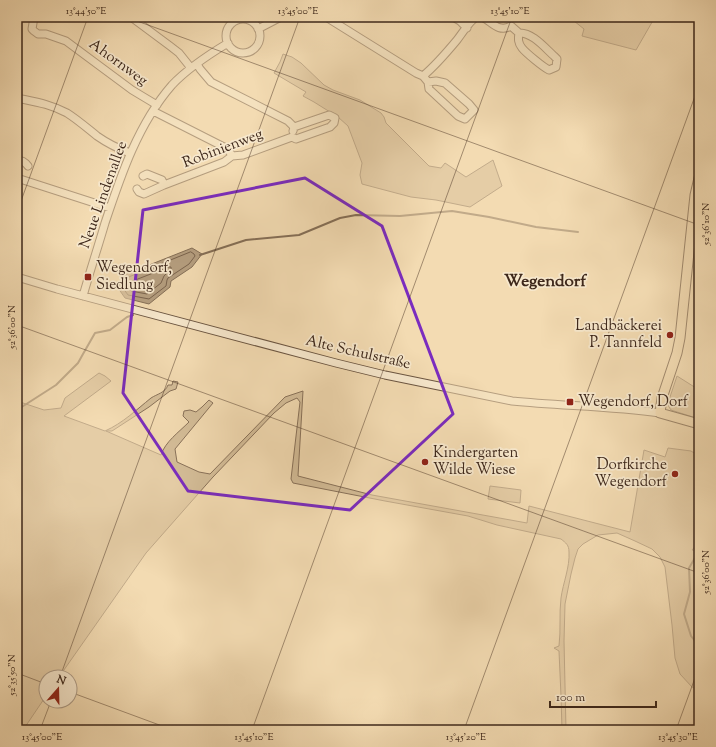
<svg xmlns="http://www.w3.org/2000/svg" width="716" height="747" font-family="'Sorts Mill Goudy',serif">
	<rect width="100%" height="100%" fill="#f3dbb2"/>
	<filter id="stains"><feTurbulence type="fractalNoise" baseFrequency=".005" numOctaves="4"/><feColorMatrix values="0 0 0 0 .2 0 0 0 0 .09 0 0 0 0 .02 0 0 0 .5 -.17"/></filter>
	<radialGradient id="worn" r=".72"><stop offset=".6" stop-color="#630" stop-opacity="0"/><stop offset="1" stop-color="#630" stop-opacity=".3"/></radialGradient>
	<path fill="#d4bd98" stroke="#89725a" d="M 488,17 L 519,17 L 516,20 L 513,19 L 504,26 Z
		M 569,17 L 655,17 L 636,50 L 582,36 L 584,29 Z
		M 283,54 L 292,57 L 301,63 L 324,85 L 333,90 L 360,100 L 381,113 L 384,117 L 386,123 L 429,166 L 441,168 L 445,163 L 466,177 L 493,160 L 502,186 L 470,207 L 436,200 L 411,197 L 362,184 L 360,175 L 362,163 L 348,126 L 338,117 L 314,102 L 303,96 L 306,92 L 274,73 L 280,62 Z
		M 99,373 L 105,376 L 111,381 L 64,416 L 105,431 C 123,423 136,410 151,398 C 157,394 165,393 168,385 L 172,385 L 173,381 L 178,382 L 176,389 L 170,391 L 149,407 L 112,431 L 106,431 L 161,455 C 165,442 179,432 189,422 L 183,416 L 184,411 L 190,410 L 196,412 L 202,407 L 209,400 L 213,403 L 175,449 L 177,462 L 199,472 L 210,474 L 285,397 L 303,391 L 298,476 L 372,495 L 527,523 L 529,506 L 630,532 L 644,450 L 665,457 L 668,448 L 691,451 L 699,456 L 699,542 L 692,550 L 699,551 L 699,691 L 692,687 L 680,674 L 675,658 L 672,625 L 665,567 L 660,557 L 652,549 L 635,541 L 617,533 L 598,535 L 583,544 L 578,549 L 575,558 L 571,574 L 565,604 L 564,641 L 566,730 L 562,730 L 561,696 L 559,651 L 554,648 L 559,646 C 561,630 559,614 561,598 C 563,583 570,567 569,552 C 569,545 566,543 561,539 L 497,525 L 468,516 L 385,501 L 293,483 L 291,479 L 300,402 L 297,398 L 286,403 L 274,413 L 213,477 L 146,553 L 59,677 L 46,677 L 46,696 L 23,730 L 17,730 L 17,401 L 44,410 L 61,408 L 65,398 Z
		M 677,376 L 696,388 L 699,387 L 699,419 L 671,410 L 669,407 L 668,403 Z
		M 490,486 L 521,490 L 520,503 L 488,499 Z"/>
	<path fill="#b59e7f" stroke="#856f57" d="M 192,248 L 202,254 L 192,267 L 171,281 L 170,287 L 149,304 L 125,298 L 118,288 L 124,275 Z"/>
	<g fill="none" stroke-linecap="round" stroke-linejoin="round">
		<path stroke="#7a634d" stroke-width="1" d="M 191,252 L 194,254 L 195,256 L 189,264 L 168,278 L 167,280 L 166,286 L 149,299 L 128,295 L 123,288 L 127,278 Z
			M 169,267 L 171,267 L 171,269 L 164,276 L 161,283 L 147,294 L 131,291 L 129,288 L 131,282 Z"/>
		<path stroke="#856f57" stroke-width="2" d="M 200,255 L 246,240 L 299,235 L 340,218 L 356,215 L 400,216 L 452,211 L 489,217 L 536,227 L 578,232
			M 17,410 L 56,385 L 78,363 L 83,354 L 95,333 L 110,330 L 127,317 L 133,315
			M 699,551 L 689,568 L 690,592 L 684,614 L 691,636 L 699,646"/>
		<defs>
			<path id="minor" d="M 34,17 L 32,29 L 34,31 L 38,34 L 46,34 L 66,41 L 132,90 L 157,105
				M 131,17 L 170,46 L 179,53 L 191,68
				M 326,17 L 416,73 L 423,76 C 435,66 447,52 457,40 C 461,35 471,19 477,17 C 488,14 495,35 511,26 L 519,33 C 518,39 518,43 522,48 C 526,53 543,67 549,70 L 556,67 L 557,59 L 554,56 C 545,48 532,32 519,33
				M 453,17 L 460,21 L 467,28
				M226 36a17 17 0 1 1 34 0a17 17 0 1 1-34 0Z
				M 258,29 L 281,17
				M 197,64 L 200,69 L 211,82 L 288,121 L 294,127 L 293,131
				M 423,76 L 428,82 L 429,89 L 458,116 L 465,119 L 474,110 L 469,104 L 445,83 L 436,81 L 428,82
				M 17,98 C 36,102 50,104 67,113 C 78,120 87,128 97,136 C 107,143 119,149 130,153
				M 153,111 L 228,149 L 232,156
				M 17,160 C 22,160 25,162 28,166
				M 143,176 L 147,174 L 162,180 L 164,185 L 224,162 L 232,156 L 243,155 L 292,137 L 296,139 L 330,127 L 334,123 L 335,118 L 329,115 L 294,127
				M 17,178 L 110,208
				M 137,189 L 139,192 L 144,194 L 164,185
				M 17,277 L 57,289 L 336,363 L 385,375 L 512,401 C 561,406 611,406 660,413
				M 83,296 C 90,271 98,247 105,223 C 121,175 138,124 172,85 C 188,68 208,55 228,43"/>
			<path id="major" d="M 699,178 L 695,195 L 680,338 L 677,353 L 662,398 L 660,413 L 699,424"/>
		</defs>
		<use href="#minor" stroke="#6b5541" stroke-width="9"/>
		<use href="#major" stroke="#3e281b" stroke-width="11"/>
		<use href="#minor" stroke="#f7e8cd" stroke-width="7"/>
		<use href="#major" stroke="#f3dbb2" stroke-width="9"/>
	</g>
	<path d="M0 0H716V747H0ZM 305,178 L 382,226 L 453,414 L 350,510 L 188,491 L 123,393 L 143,210 Z" fill="#f3dbb2" fill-opacity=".55" fill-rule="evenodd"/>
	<path fill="none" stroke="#7b2cbf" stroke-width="3" stroke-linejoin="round" d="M 305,178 L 382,226 L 453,414 L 350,510 L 188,491 L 123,393 L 143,210 Z"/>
	<path fill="none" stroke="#3e281b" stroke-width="1" stroke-opacity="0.45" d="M 126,17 L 699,225M 17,212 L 88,17M 17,325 L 699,573M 17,673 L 46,684M 60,677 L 300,17M 70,692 L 173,730M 40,730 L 51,701M 252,730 L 512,17M 464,730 L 699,85M 676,730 L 699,667"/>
	<g fill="#8f2418" stroke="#f7e8cd" stroke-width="1.5">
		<rect x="84" y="273" width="8" height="8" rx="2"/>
		<circle cx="670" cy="335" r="4"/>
		<rect x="566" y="398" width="8" height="8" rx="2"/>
		<circle cx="425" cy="462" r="4"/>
		<circle cx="675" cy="474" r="4"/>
	</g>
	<g text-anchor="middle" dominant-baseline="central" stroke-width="3.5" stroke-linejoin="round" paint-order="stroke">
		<g font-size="15" fill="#3e281b" stroke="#f7e8cd">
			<text transform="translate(118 63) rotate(36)">Ahornweg</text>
			<text transform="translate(223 149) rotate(-21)">Robinienweg</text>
			<text transform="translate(104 195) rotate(-70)">Neue Lindenallee</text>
			<text transform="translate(358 353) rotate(13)">Alte Schulstraße</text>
		</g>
		<g font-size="15" fill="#3e281b" stroke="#f7e8cd" text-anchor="start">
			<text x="96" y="268">Wegendorf,<tspan x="96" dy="17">Siedlung</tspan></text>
			<text x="662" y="326" text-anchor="end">Landbäckerei<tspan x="662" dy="17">P. Tannfeld</tspan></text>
			<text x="578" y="402">Wegendorf, Dorf</text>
			<text x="433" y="453">Kindergarten<tspan x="433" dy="17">Wilde Wiese</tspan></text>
			<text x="667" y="465" text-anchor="end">Dorfkirche<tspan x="667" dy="17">Wegendorf</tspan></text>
		</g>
		<g font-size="17" font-weight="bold" fill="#3e281b" stroke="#f7e8cd">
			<text x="545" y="282">Wegendorf</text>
		</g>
	</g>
	<rect width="716" height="747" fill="none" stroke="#f3dbb2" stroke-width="44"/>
	<g transform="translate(58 689) rotate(20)"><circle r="19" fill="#f7e8cd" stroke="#ad9b86"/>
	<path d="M0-3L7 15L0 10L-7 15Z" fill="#8f2418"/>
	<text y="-6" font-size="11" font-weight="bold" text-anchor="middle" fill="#3e281b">N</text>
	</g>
	<path d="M550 701v6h106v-6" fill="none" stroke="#3e281b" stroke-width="2"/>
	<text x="556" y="701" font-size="12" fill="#3e281b" stroke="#f7e8cd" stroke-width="3" paint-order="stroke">100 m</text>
	<rect x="22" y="22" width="672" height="703" fill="none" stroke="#3e281b" stroke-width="1.5"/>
	<g font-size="10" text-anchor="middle" fill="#3e281b">
		<text x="86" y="14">13°44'50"E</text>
		<text x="298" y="14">13°45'00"E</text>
		<text x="510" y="14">13°45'10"E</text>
		<text transform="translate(705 224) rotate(-90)" y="4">52°36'10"N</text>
		<text transform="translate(11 327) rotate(-90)" y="4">52°36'00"N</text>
		<text transform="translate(705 572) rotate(-90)" y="4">52°36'00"N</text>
		<text transform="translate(11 675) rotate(-90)" y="4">52°35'50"N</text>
		<text x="42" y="740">13°45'00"E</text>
		<text x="254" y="740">13°45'10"E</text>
		<text x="466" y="740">13°45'20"E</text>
		<text x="678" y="740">13°45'30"E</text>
	</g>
	<rect width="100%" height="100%" filter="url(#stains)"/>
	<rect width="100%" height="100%" fill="url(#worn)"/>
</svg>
